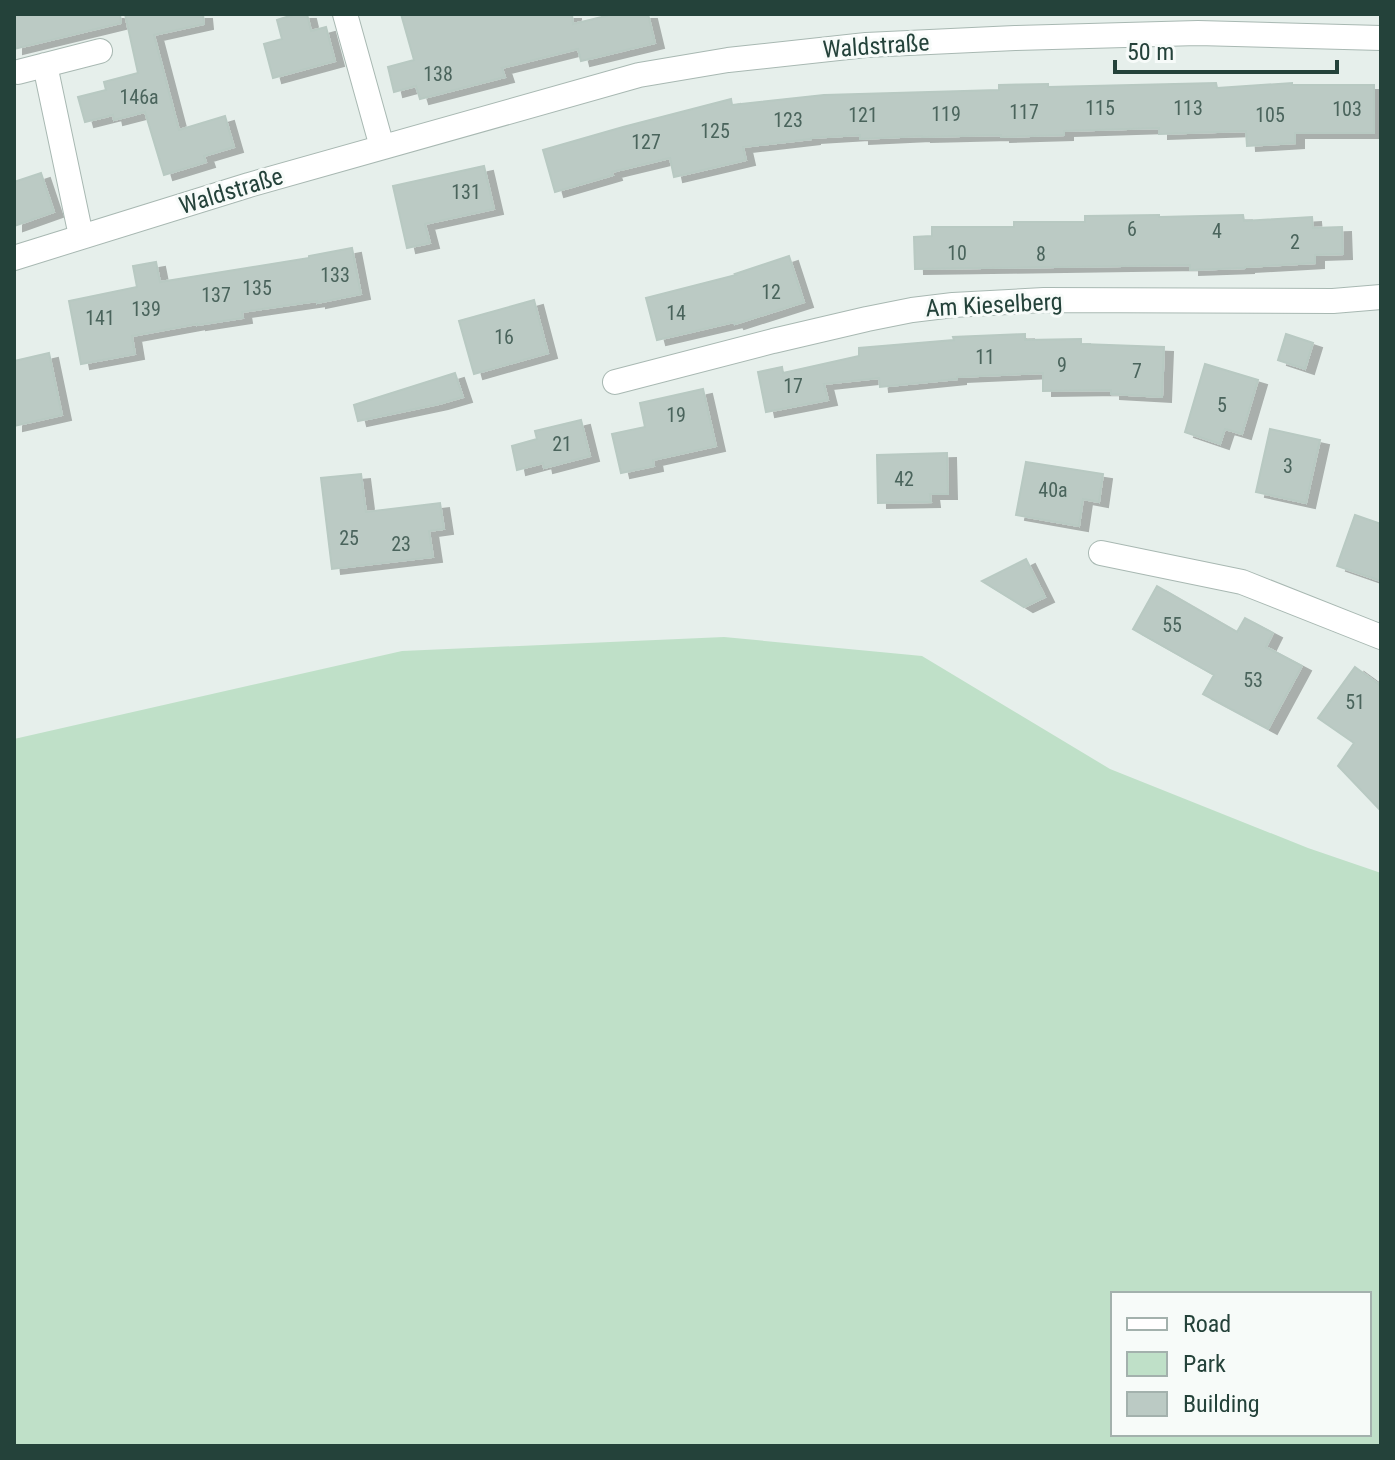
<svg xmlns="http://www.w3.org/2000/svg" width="1395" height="1460" font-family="'Roboto Condensed',sans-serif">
	<defs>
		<filter id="shadow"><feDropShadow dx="9" dy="5" stdDeviation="0" flood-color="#0004"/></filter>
	</defs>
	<rect width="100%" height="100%" fill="#e6efeb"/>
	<path fill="#bfe0c8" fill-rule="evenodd" d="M 724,637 L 922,656 L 1110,769 L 1308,848 L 1381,873 L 1381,1446 L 14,1446 L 14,739 L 402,651 ZM 1113,1294 L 1369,1294 L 1369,1434 L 1113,1434 Z"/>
	<path fill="#bbcac4" stroke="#b8c9c2" stroke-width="2" filter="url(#shadow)" d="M 14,14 L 120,14 L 121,23 L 14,49 Z
		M 125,14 L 203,14 L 204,24 L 154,35 L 179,130 L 225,116 L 234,147 L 204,156 L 206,162 L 164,175 L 145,112 L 114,120 L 113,115 L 85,122 L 78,97 L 106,90 L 104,82 L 138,73 Z
		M 296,14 L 307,14 L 311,31 L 326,27 L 335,61 L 273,78 L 264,44 L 282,39 L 277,20 Z
		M 401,14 L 572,14 L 573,24 L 614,14 L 648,14 L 655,43 L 581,61 L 578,49 L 502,68 L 505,77 L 420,99 L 416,86 L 394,92 L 388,67 L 414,60 Z
		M 1216,83 L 1217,88 L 1292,83 L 1292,85 L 1374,85 L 1374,133 L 1295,133 L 1295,143 L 1247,146 L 1246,131 L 1159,134 L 1159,128 L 1064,131 L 1064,135 L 1001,137 L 1001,135 L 922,137 L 922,136 L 860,139 L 860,135 L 811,138 L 811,139 L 743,147 L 746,160 L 674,177 L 670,158 L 612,172 L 613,175 L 555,192 L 543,150 L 623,127 L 731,99 L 732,105 L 824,95 L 999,90 L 999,85 L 1048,84 L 1048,87 Z
		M 484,166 L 494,209 L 425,224 L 430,243 L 407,248 L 393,186 Z
		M 41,173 L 54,212 L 14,226 L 14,182 Z
		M 1159,215 L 1159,217 L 1243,215 L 1244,221 L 1312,217 L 1313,228 L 1342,227 L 1343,254 L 1315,255 L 1315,263 L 1245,267 L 1245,268 L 1190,270 L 1190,265 L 915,269 L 914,237 L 932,236 L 932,227 L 1014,227 L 1014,222 L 1085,222 L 1085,216 Z
		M 352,248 L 361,294 L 317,303 L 317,301 L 242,312 L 243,318 L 197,325 L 197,324 L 132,336 L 135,354 L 81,364 L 69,301 L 137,287 L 133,266 L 156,262 L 160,282 L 309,258 L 309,256 Z
		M 789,256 L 804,302 L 735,324 L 734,322 L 657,340 L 646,298 L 736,275 L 735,274 Z
		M 534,300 L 548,353 L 474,374 L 459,321 Z
		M 1025,334 L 1025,340 L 1081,339 L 1081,344 L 1164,347 L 1162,397 L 1111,394 L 1111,390 L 1043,391 L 1043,373 L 957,377 L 957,379 L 880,387 L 879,378 L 824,384 L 828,400 L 766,412 L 758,372 L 782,367 L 783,373 L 859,356 L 859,348 L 954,340 L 953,337 Z
		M 1286,334 L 1313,343 L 1305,369 L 1278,360 Z
		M 49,353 L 62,415 L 14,426 L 14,361 Z
		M 1205,364 L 1258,380 L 1242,434 L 1225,429 L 1220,444 L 1185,432 Z
		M 455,373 L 463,397 L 439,404 L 358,421 L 354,405 Z
		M 703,389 L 716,446 L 653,460 L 654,466 L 621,473 L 612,434 L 645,427 L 640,403 Z
		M 581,420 L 590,456 L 544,468 L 543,463 L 517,470 L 512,446 L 537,439 L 535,431 Z
		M 1270,429 L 1320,440 L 1306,503 L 1256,492 Z
		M 947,453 L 948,494 L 930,494 L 931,502 L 878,503 L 877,455 Z
		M 1026,462 L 1103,474 L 1099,502 L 1083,499 L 1079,526 L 1016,515 Z
		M 361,474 L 366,512 L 440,503 L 444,529 L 429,531 L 433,557 L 332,569 L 321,478 Z
		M 1355,515 L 1381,524 L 1381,581 L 1337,566 Z
		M 1026,559 L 1045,597 L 1024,607 L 982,581 Z
		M 1157,586 L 1237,632 L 1245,618 L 1273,633 L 1266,647 L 1302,666 L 1268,729 L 1203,694 L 1214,675 L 1133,629 Z
		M 1355,667 L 1381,686 L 1381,811 L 1338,766 L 1354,743 L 1318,718 Z"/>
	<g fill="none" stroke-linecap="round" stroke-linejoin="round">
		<defs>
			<path id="minor" d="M 345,14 L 382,147
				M 45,65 L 81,236
				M 18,72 L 100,51
				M 14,258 L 249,185 L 639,75 L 728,60 L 866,45 L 1015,38 L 1198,33 L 1381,38
				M 615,382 L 773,341 L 867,319 L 912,310 L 953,305 L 1044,300 L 1333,301 L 1381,297
				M 1101,553 L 1242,582 L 1381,637"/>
		</defs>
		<use href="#minor" stroke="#a8b8b2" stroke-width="26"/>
		<use href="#minor" stroke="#fff" stroke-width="24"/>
	</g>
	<g text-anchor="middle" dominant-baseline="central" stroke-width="6" stroke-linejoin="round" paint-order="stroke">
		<g font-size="20" fill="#4a645c">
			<text x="438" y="74">138</text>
			<text x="139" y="97">146a</text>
			<text x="1100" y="108">115</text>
			<text x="1188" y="108">113</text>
			<text x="1347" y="109">103</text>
			<text x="1024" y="112">117</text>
			<text x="946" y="114">119</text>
			<text x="863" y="115">121</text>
			<text x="1270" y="115">105</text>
			<text x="788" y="120">123</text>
			<text x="715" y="131">125</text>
			<text x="646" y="142">127</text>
			<text x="466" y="192">131</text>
			<text x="1132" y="229">6</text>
			<text x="1217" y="231">4</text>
			<text x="1295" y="242">2</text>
			<text x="957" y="253">10</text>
			<text x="1041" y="254">8</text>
			<text x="335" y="275">133</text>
			<text x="257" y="288">135</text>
			<text x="771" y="292">12</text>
			<text x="216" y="295">137</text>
			<text x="146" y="309">139</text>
			<text x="676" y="313">14</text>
			<text x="100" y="318">141</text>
			<text x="504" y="337">16</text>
			<text x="985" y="357">11</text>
			<text x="1062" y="365">9</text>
			<text x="1137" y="371">7</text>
			<text x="793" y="386">17</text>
			<text x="1222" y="405">5</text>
			<text x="676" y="415">19</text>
			<text x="562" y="444">21</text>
			<text x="1288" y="466">3</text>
			<text x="904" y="479">42</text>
			<text x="1053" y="490">40a</text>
			<text x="349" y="538">25</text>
			<text x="401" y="544">23</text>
			<text x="1172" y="625">55</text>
			<text x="1253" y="680">53</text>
			<text x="1355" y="702">51</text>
		</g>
		<g font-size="24" fill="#24423a" stroke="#f7fbf9">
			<text transform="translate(876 46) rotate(-4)">Waldstraße</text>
			<text transform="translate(231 191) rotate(-17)">Waldstraße</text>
			<text transform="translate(994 305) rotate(-3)">Am Kieselberg</text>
		</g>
	</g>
	<rect width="1395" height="1460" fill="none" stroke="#24423a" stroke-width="32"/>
	<rect x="1111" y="1292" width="260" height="144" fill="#f7fbf9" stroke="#a3b1ad" stroke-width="2"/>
	<rect x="1127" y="1318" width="40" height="12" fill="#ffffff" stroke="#a3b1ad" stroke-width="2"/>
	<text x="1183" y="1332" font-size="24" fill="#24423a">Road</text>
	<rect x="1127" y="1352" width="40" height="24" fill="#bfe0c8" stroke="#a3b1ad" stroke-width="2"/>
	<text x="1183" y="1372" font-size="24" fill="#24423a">Park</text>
	<rect x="1127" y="1392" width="40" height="24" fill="#bbcac4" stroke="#a3b1ad" stroke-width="2"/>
	<text x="1183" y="1412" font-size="24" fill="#24423a">Building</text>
	<path d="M1115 60v12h222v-12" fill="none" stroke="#24423a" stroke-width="4"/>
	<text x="1127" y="60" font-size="24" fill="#24423a" stroke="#f7fbf9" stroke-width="6" paint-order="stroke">50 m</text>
</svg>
